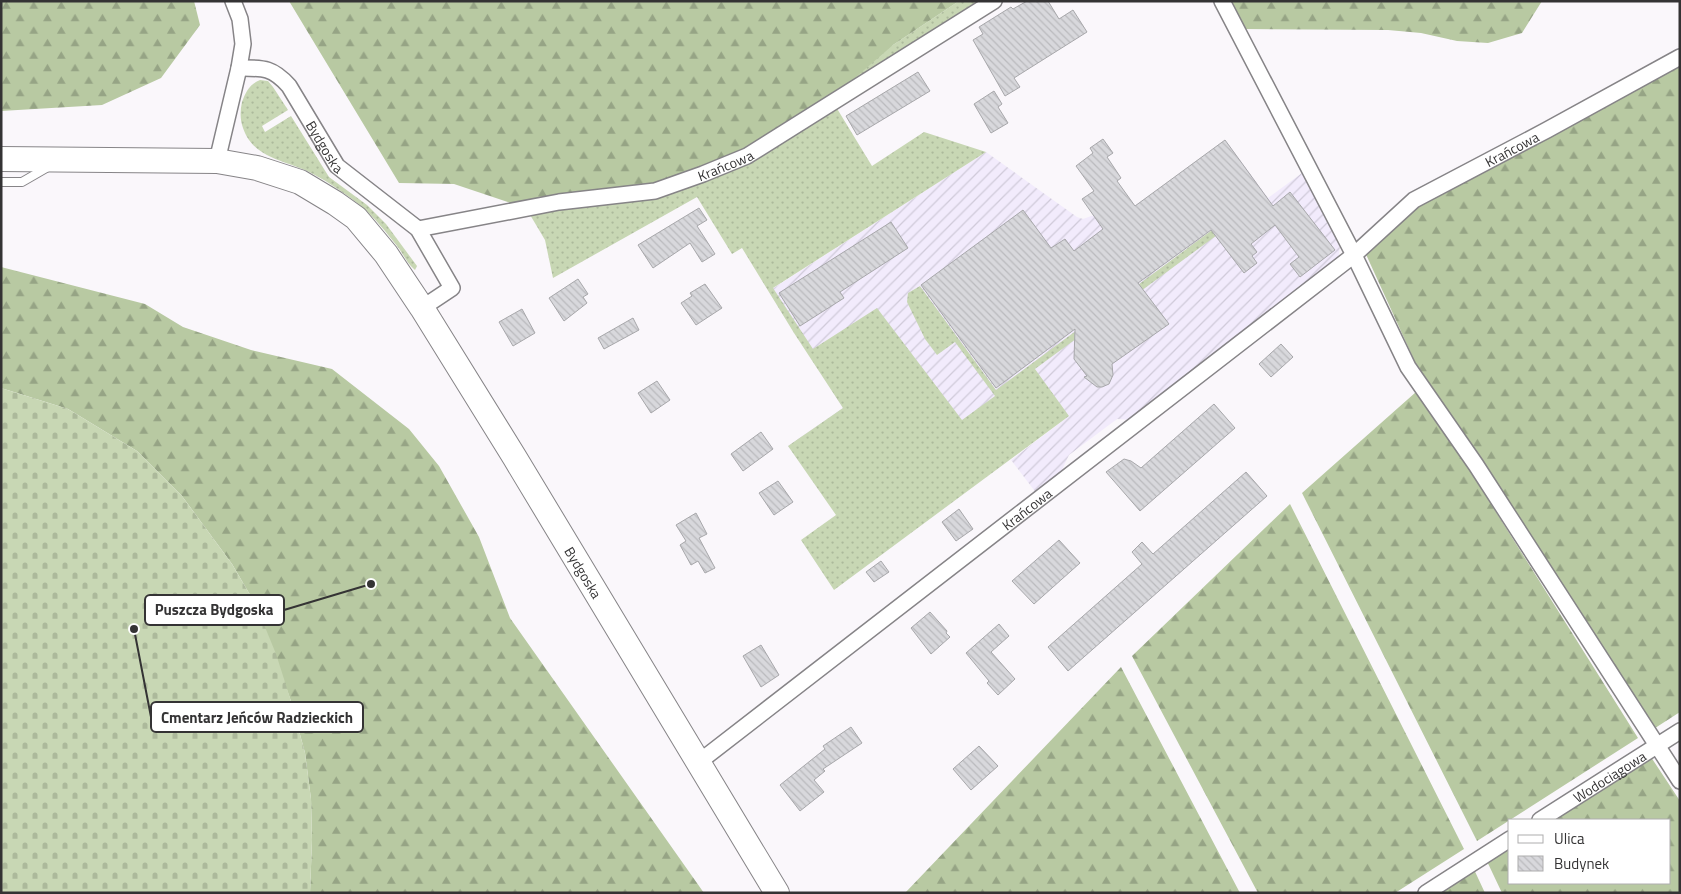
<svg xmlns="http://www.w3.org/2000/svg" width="1681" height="894" font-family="'Titillium Web',sans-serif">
	<defs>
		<pattern id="industrial-furrows" width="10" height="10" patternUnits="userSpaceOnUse" patternTransform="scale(1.25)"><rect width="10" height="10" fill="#f2ebfc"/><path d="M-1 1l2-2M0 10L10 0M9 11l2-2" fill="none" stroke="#d0cad9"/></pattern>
		<pattern id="grass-dots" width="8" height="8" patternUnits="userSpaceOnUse" patternTransform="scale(1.25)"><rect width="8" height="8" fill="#c8d7b4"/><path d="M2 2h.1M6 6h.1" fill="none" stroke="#acb99b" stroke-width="1.8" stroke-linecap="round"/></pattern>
		<pattern id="forest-firs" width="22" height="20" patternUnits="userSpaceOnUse" patternTransform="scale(1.25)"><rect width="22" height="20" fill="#b8c9a2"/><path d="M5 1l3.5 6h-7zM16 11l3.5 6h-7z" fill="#96a485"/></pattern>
		<pattern id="cemetery-stones" width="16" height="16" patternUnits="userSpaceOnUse" patternTransform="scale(1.25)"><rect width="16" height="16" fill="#c8d7b4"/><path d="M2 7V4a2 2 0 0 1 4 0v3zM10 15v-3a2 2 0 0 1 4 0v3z" fill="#acb99b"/></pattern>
		<pattern id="building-back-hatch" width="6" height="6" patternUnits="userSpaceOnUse" patternTransform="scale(1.25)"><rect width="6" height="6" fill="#d8d8dc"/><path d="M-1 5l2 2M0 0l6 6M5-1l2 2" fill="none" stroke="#bababd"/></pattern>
	</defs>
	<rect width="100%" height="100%" fill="#faf7fb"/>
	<path fill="url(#industrial-furrows)" d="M 1226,141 L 1268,198 L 1302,173 L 1340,247 L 1338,259 L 1132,420 L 1117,419 L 1069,455 L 1059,476 L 1037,494 L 1011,460 L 1069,416 L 839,512 L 788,446 L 843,408 L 769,291 L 986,152 L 1077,217 L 1083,219 L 1094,215 L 1104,228 Z"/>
	<path fill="url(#grass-dots)" d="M 959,1 L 997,1 L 833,102 L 872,166 L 924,132 L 986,152 L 773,288 L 813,349 L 877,308 L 962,420 L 995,396 L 955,342 L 937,355 L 925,339 L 907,302 L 908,293 L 920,286 L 996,390 L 1262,193 L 1266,199 L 1035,369 L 1069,416 L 834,590 L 801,540 L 836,515 L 788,446 L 843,408 L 794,333 L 742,248 L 732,254 L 697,197 L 553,278 L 545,240 L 526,208 L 893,45 Z
		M 260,80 L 268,81 L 273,87 L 288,110 L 262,126 L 265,132 L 291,116 L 329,177 L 367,205 L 386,224 L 417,266 L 415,270 C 407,264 403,253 397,246 C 386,232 374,217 361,206 C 346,194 330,183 313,174 C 288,160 254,160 243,128 C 240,120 240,111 242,102 C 246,91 250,84 260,80 Z"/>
	<path fill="url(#forest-firs)" d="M 1,1 L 194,1 L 200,25 L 161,78 L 102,105 L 1,111 Z
		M 289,1 L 959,1 L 893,45 L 812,115 L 703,174 L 526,208 L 454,184 L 399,183 Z
		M 1226,1 L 1542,1 L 1522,33 L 1488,43 L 1457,41 L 1421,33 L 1388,30 L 1244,29 Z
		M 1680,66 L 1680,712 L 1652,730 L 1483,462 L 1415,362 L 1364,250 L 1418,206 L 1551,137 Z
		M 1,267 L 145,304 L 183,327 L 251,350 L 332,369 L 409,429 L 439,466 L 479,537 L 510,618 L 704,893 L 310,893 L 312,840 L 311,799 L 305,753 L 291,701 L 256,605 L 232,564 L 182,496 L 137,451 L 68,409 L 1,388 Z
		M 1416,392 L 1469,469 L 1638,738 L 1477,841 L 1302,493 Z
		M 1290,504 L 1464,849 L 1395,893 L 1258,893 L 1132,656 Z
		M 1121,667 L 1240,893 L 905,893 Z
		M 1647,751 L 1680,801 L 1680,893 L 1502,893 L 1484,855 L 1510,839 L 1510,883 L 1670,883 L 1670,820 L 1538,820 Z
		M 1471,863 L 1485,893 L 1424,893 Z"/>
	<path fill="url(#cemetery-stones)" d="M 1,388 L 68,409 L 137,451 L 182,496 L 232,564 L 256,605 L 276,654 L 291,701 L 305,753 L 311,799 L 312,840 L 310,893 L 1,893 Z"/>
	<path fill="url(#building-back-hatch)" stroke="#a7a7aa" d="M 1027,1 L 1048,1 L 1059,19 L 1073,10 L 1087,32 L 1014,78 L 1020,87 L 1005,96 L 973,40 L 983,34 L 979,27 L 1011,7 L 1013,9 Z
		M 918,72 L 930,91 L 857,135 L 846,116 Z
		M 994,91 L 1002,104 L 998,107 L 1008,123 L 991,133 L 974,104 Z
		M 1103,139 L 1113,153 L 1107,157 L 1121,178 L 1117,181 L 1135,206 L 1225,140 L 1273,206 L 1290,192 L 1335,250 L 1300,277 L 1290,264 L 1299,257 L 1275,225 L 1251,244 L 1257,252 L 1252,256 L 1257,263 L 1244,273 L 1211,230 L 1138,283 L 1169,324 L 1112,364 L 1113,375 L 1109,384 L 1102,387 L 1097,387 L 1084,377 L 1087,376 L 1074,359 L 1075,329 L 996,388 L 921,285 L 1023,210 L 1051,248 L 1065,239 L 1074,251 L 1103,229 L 1082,199 L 1094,191 L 1076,166 L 1093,153 L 1090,148 Z
		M 699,208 L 707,220 L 697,226 L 715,254 L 702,262 L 690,243 L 653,268 L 638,245 Z
		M 891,222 L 908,248 L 840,292 L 844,298 L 800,326 L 779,293 Z
		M 578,279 L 588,294 L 583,297 L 587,303 L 564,321 L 549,298 Z
		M 705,284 L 722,308 L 696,325 L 681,303 L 692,296 L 690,293 Z
		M 522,309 L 535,333 L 513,346 L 499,322 Z
		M 633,318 L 639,330 L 604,349 L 598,338 Z
		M 1281,344 L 1293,357 L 1271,377 L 1259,364 Z
		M 657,381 L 670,400 L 651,413 L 638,393 Z
		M 1214,404 L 1235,428 L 1140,511 L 1106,472 L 1124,459 L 1131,461 L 1141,468 Z
		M 761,432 L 773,449 L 743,471 L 731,454 Z
		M 1246,472 L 1267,496 L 1068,671 L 1048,647 L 1142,564 L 1132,552 L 1142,542 L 1153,554 Z
		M 778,481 L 793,502 L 774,515 L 759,493 Z
		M 959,509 L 973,529 L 956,541 L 942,522 Z
		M 696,513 L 707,534 L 699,538 L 715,568 L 705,573 L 698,561 L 691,565 L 680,545 L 686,541 L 676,525 Z
		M 1059,540 L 1080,563 L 1034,604 L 1012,581 Z
		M 881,561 L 889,572 L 874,582 L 866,572 Z
		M 930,612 L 947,631 L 946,633 L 950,637 L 931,654 L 911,628 Z
		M 999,624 L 1009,636 L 991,652 L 1015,679 L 998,695 L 987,683 L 989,681 L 966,653 Z
		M 761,645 L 779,675 L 761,687 L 743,656 Z
		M 851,727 L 862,743 L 823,769 L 825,771 L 814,780 L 824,792 L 800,811 L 780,785 L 825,749 L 823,746 Z
		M 979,746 L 998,766 L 971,790 L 953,769 Z"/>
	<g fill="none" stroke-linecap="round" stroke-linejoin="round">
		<defs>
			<path id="service" d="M 1,182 L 22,182 L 48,167"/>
			<g id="minor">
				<path d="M 1222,1 L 1354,255 L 1408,367 L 1476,465 L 1680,781"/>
				<path id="s1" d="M 239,68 C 263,68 272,67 289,86 L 337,166 L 418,229 L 452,288 L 422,308"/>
				<path d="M 217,161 L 239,68 L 243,44 L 240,19 L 233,1"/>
				<path id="s2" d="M 418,229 L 559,202 L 655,191 L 703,174 L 747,156 L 994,1"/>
				<path id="s3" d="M 699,762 L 1354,255 L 1414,200 L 1547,130 L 1680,57"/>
				<path id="s4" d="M 1540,820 L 1680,731"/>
				<path d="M 1426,893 L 1510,839"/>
			</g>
			<g id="primary">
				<path id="s5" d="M 1,159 L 217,161 L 257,168 L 300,182 L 335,203 L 356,218 L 386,254 L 422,308 L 515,458 L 777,893"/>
			</g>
		</defs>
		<use href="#service" stroke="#868487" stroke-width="10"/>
		<use href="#minor" stroke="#868487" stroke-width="18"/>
		<use href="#primary" stroke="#868487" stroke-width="26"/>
		<use href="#service" stroke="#fff" stroke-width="8"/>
		<use href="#minor" stroke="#fff" stroke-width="15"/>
		<use href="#primary" stroke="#fff" stroke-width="24"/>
	</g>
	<g text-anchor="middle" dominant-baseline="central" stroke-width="4" stroke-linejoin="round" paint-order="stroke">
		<g font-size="14" fill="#343334" stroke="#fff">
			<text stroke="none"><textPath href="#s1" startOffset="126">Bydgoska</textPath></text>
			<text stroke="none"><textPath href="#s3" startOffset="1020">Krańcowa</textPath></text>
			<text stroke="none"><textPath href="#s2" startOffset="315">Krańcowa</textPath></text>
			<text stroke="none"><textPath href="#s3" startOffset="414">Krańcowa</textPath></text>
			<text stroke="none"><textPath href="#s5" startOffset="790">Bydgoska</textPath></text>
			<text stroke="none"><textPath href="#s4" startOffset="82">Wodociągowa</textPath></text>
		</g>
	</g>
	<path fill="none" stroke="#343334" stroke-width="2" d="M371 584L284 610M134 629L151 717"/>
	<g fill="#343334" stroke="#fff" stroke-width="2">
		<circle cx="371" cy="584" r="5"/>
		<circle cx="134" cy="629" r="5"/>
	</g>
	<g fill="#fff" stroke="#343334" stroke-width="2">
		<rect x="145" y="595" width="139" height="30" rx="5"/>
		<rect x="151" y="702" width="212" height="30" rx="5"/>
	</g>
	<g font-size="15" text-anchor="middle" font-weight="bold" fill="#343334">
		<text x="214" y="615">Puszcza Bydgoska</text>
		<text x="257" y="723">Cmentarz Jeńców Radzieckich</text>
	</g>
	<rect width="1681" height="894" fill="none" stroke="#343334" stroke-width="5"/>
	<rect x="1508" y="819" width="162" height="65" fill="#ffffff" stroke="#aeadae"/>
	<rect x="1518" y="835" width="25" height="8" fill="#ffffff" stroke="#aeadae"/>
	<text x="1554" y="844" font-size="15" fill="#343334">Ulica</text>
	<rect x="1518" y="856" width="25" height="15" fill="url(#building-back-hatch)" stroke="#aeadae"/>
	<text x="1554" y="869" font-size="15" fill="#343334">Budynek</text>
</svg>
